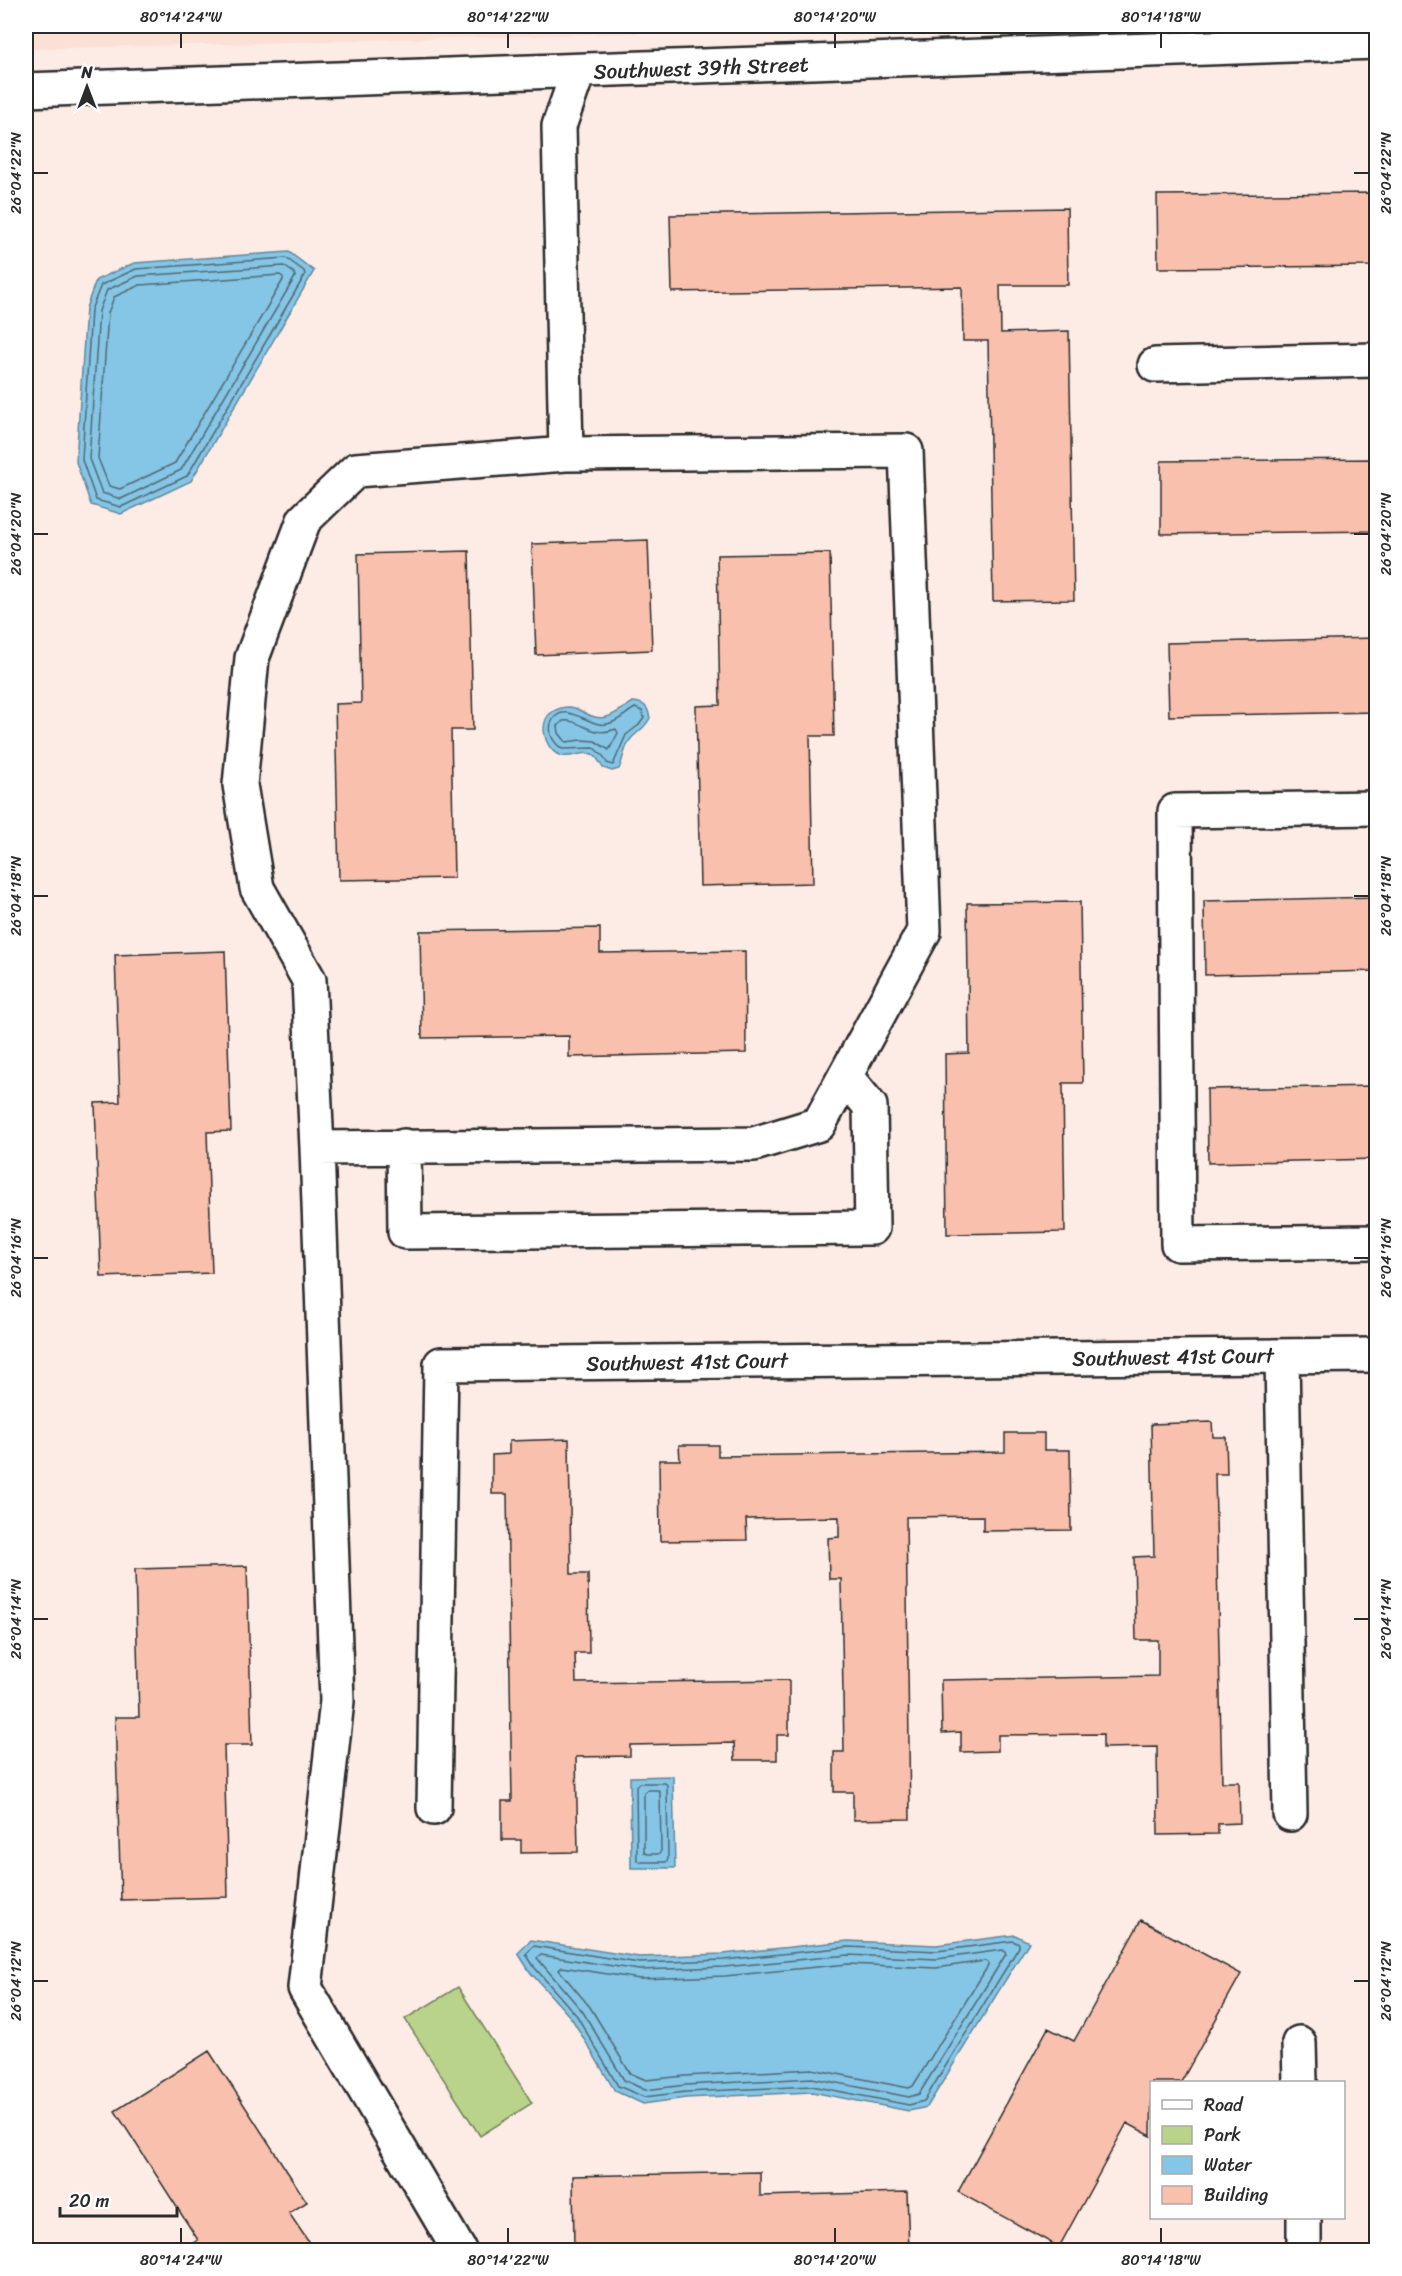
<svg xmlns="http://www.w3.org/2000/svg" width="1402" height="2276" font-family="Sriracha,sans-serif">
	<rect width="100%" height="100%" fill="#fdece6"/>
	<filter id="ink" filterUnits="userSpaceOnUse"><feTurbulence type="fractalNoise" baseFrequency=".0167" numOctaves="2"/><feDisplacementMap in="SourceGraphic" scale="12" xChannelSelector="R" yChannelSelector="G"/><feConvolveMatrix kernelMatrix="1 2 1 2 8 2 1 2 1" color-interpolation-filters="sRGB"/></filter>
	<g filter="url(#ink)">
		<path fill="#fcdfd5" d="M 26,26 L 918,26 L 26,49 Z"/>
		<path fill="#b9d38b" stroke="#727f5b" stroke-width="1.5" d="M 458,1987 L 532,2103 L 480,2136 L 405,2019 Z"/>
		<path fill="#85c5e5" stroke="#61879b" stroke-width="1.5" d="M 289,252 L 314,271 L 191,481 L 121,514 L 91,505 L 76,462 L 86,308 L 96,280 L 134,263 Z
			M 633,702 C 645,703 648,707 650,718 C 644,730 637,731 630,740 C 624,748 623,760 619,769 L 612,771 L 603,768 C 600,763 597,756 592,754 C 581,750 570,760 559,755 C 544,748 538,722 552,712 C 558,708 563,707 570,707 C 578,708 580,711 587,714 C 606,724 617,712 633,702 Z
			M 673,1776 L 675,1868 L 631,1868 L 630,1777 Z
			M 1015,1935 L 1029,1942 L 927,2107 L 909,2111 L 812,2092 L 686,2098 L 643,2104 L 615,2091 L 572,2019 L 530,1972 L 518,1953 L 531,1940 L 639,1957 L 723,1954 L 848,1941 L 936,1945 Z"/>
		<g fill="none" stroke-linecap="round" stroke-linejoin="round">
			<path stroke="#4f6975" stroke-width="1.5" d="M 286,258 L 304,271 L 305,275 L 187,476 L 121,507 L 96,500 L 82,460 L 91,310 L 101,285 L 136,269 Z
				M 284,266 L 294,273 L 295,277 L 181,470 L 121,499 L 102,493 L 89,459 L 99,311 L 107,290 L 138,276 Z
				M 280,275 L 283,277 L 283,280 L 175,463 L 120,489 L 109,486 L 98,458 L 108,313 L 114,297 L 140,285 Z
				M 635,708 L 642,711 L 644,718 L 639,725 L 626,735 L 613,765 L 607,763 L 603,756 L 594,748 L 562,749 C 557,745 553,741 551,735 C 550,730 550,725 552,721 C 564,699 590,728 607,724 C 618,722 626,713 635,708 Z
				M 563,721 C 582,719 591,739 616,729 L 618,733 L 609,750 L 595,741 L 581,740 L 566,742 L 559,733 L 558,726 Z
				M 639,1783 L 665,1783 L 667,1785 L 668,1859 L 666,1862 L 640,1862 L 637,1860 L 636,1786 Z
				M 647,1790 L 658,1790 L 660,1793 L 661,1851 L 658,1854 L 647,1854 L 644,1852 L 644,1793 Z
				M 1013,1941 L 1019,1944 L 1019,1947 L 924,2101 L 909,2105 L 812,2086 L 686,2092 L 644,2097 L 618,2086 L 577,2016 L 535,1968 L 526,1954 L 534,1946 L 639,1963 L 724,1960 L 848,1947 L 937,1951 Z
				M 1003,1950 L 1006,1954 L 919,2094 L 909,2097 L 812,2078 L 686,2085 L 645,2090 L 624,2080 L 583,2012 L 537,1958 L 541,1955 L 639,1970 L 724,1967 L 848,1955 L 937,1959 Z
				M 985,1961 L 988,1963 L 988,1966 L 913,2086 L 909,2088 L 812,2069 L 685,2076 L 646,2080 L 630,2073 L 590,2007 L 559,1970 L 562,1967 L 640,1979 L 725,1976 L 848,1964 L 936,1968 Z"/>
		</g>
		<path fill="#f8c0ad" stroke="#2b2b2b" stroke-width="1.5" d="M 1376,193 L 1376,266 L 1158,268 L 1157,195 Z
			M 1067,208 L 1068,285 L 1000,285 L 1001,333 L 1069,331 L 1074,600 L 993,601 L 988,341 L 963,341 L 962,287 L 672,292 L 670,215 Z
			M 1376,459 L 1376,531 L 1161,534 L 1161,461 Z
			M 648,540 L 652,650 L 536,655 L 532,544 Z
			M 469,551 L 473,730 L 451,730 L 454,878 L 339,880 L 335,704 L 361,703 L 358,554 Z
			M 830,553 L 834,736 L 810,736 L 813,883 L 700,886 L 696,706 L 720,705 L 717,555 Z
			M 1376,638 L 1376,712 L 1169,716 L 1167,643 Z
			M 1376,897 L 1376,971 L 1205,975 L 1204,901 Z
			M 1080,902 L 1083,1083 L 1063,1083 L 1065,1232 L 947,1234 L 945,1054 L 969,1053 L 967,903 Z
			M 600,928 L 600,953 L 745,951 L 746,1053 L 569,1057 L 569,1036 L 422,1038 L 420,931 Z
			M 225,951 L 231,1131 L 207,1132 L 212,1273 L 101,1277 L 95,1103 L 120,1102 L 115,955 Z
			M 1376,1086 L 1376,1159 L 1208,1163 L 1207,1089 Z
			M 1212,1422 L 1213,1437 L 1226,1437 L 1227,1474 L 1215,1474 L 1222,1782 L 1239,1782 L 1240,1823 L 1218,1824 L 1218,1834 L 1158,1835 L 1157,1747 L 1103,1748 L 1103,1734 L 998,1735 L 998,1751 L 961,1752 L 961,1732 L 942,1733 L 941,1680 L 1158,1676 L 1158,1640 L 1136,1640 L 1134,1557 L 1154,1556 L 1151,1424 Z
			M 1005,1433 L 1044,1433 L 1044,1450 L 1070,1450 L 1071,1530 L 983,1531 L 983,1516 L 906,1517 L 910,1819 L 853,1820 L 853,1792 L 834,1792 L 834,1752 L 844,1752 L 841,1579 L 829,1579 L 828,1538 L 839,1537 L 839,1517 L 746,1519 L 747,1540 L 660,1541 L 659,1460 L 680,1460 L 679,1445 L 718,1445 L 718,1456 L 1005,1452 Z
			M 569,1439 L 571,1574 L 588,1574 L 589,1653 L 575,1653 L 576,1683 L 789,1680 L 789,1735 L 777,1735 L 777,1760 L 735,1760 L 734,1743 L 630,1745 L 630,1756 L 576,1757 L 578,1852 L 521,1853 L 521,1840 L 502,1840 L 502,1801 L 512,1801 L 507,1494 L 492,1494 L 492,1455 L 509,1454 L 509,1441 Z
			M 247,1566 L 252,1745 L 224,1745 L 228,1897 L 121,1900 L 115,1717 L 139,1717 L 135,1569 Z
			M 1141,1920 L 1241,1974 L 1181,2082 L 1152,2082 L 1151,2136 L 1127,2123 L 1059,2247 L 958,2192 L 1048,2028 L 1074,2041 Z
			M 209,2051 L 307,2202 L 289,2213 L 314,2250 L 182,2250 L 198,2240 L 115,2111 Z
			M 760,2172 L 760,2196 L 907,2192 L 909,2250 L 574,2250 L 573,2176 Z"/>
		<g fill="none" stroke-linecap="round" stroke-linejoin="round">
			<defs>
				<path id="minor" d="M 26,90 L 1376,42
					M 1155,365 L 1376,360
					M 566,454 L 906,451 L 924,931 L 819,1124 L 754,1144 L 317,1148 L 309,980 L 257,888 L 240,785 L 252,658 L 304,520 L 356,470 L 566,454 L 559,126 L 578,72
					M 1376,808 L 1175,811 L 1178,1244 L 1376,1242
					M 404,1146 L 405,1232 L 872,1228 L 870,1106 L 845,1076
					M 317,1148 L 337,1701 L 305,1988 L 459,2250
					M 1282,1356 L 1290,1814
					M 434,1808 L 441,1364 L 1376,1355
					M 1299,2043 L 1300,2082
					M 1304,2218 L 1304,2250"/>
			</defs>
			<use href="#minor" stroke="#2b2b2b" stroke-width="38"/>
			<use href="#minor" stroke="#fff" stroke-width="33"/>
		</g>
	</g>
	<path fill="none" stroke="#2b2b2b" stroke-width="2" d="M 181,33 L 181,48M 508,33 L 508,48M 835,33 L 835,48M 1161,33 L 1161,48M 33,173 L 48,173M 1354,173 L 1369,173M 33,534 L 48,534M 1354,534 L 1369,534M 33,896 L 48,896M 1354,896 L 1369,896M 33,1258 L 48,1258M 1354,1258 L 1369,1258M 33,1619 L 48,1619M 1354,1619 L 1369,1619M 33,1981 L 48,1981M 1354,1981 L 1369,1981M 181,2228 L 181,2243M 508,2228 L 508,2243M 835,2228 L 835,2243M 1161,2228 L 1161,2243"/>
	<g text-anchor="middle" dominant-baseline="central" stroke-width="5" stroke-linejoin="round" paint-order="stroke">
		<g font-size="21" fill="#2b2b2b" stroke="#fff">
			<text transform="translate(701 68) rotate(-2)">Southwest 39th Street</text>
			<text transform="translate(1173 1357) rotate(-1)">Southwest 41st Court</text>
			<text transform="translate(687 1362) rotate(-1)">Southwest 41st Court</text>
		</g>
	</g>
	<rect width="1402" height="2276" fill="none" stroke="#fff" stroke-width="66"/>
	<rect x="1150" y="2081" width="195" height="138" fill="#ffffff" stroke="#aaaaaa" stroke-width="1.5"/>
	<rect x="1162" y="2100" width="30" height="9" fill="#ffffff" stroke="#aaaaaa" stroke-width="1.5"/>
	<text x="1204" y="2111" font-size="18" fill="#2b2b2b">Road</text>
	<rect x="1162" y="2126" width="30" height="18" fill="#b9d38b" stroke="#aaaaaa" stroke-width="1.5"/>
	<text x="1204" y="2141" font-size="18" fill="#2b2b2b">Park</text>
	<rect x="1162" y="2156" width="30" height="18" fill="#85c5e5" stroke="#aaaaaa" stroke-width="1.5"/>
	<text x="1204" y="2171" font-size="18" fill="#2b2b2b">Water</text>
	<rect x="1162" y="2186" width="30" height="18" fill="#f8c0ad" stroke="#aaaaaa" stroke-width="1.5"/>
	<text x="1204" y="2201" font-size="18" fill="#2b2b2b">Building</text>
	<g transform="translate(87 87)" stroke="#ffffff" stroke-width="4.5" paint-order="stroke">
	<path d="M0-4.5L10 22L0 15L-10 22Z" fill="#2b2b2b"/>
	<text y="-9" font-size="16" font-weight="bold" text-anchor="middle" fill="#2b2b2b">N</text>
	</g>
	<path d="M60 2207v9h117v-9" fill="none" stroke="#2b2b2b" stroke-width="3"/>
	<text x="69" y="2207" font-size="18" fill="#2b2b2b" stroke="#ffffff" stroke-width="4.5" paint-order="stroke">20 m</text>
	<rect x="33" y="33" width="1336" height="2210" fill="none" stroke="#2b2b2b" stroke-width="2"/>
	<g font-size="15" text-anchor="middle" fill="#2b2b2b">
		<text x="181" y="22">80°14'24"W</text>
		<text x="508" y="22">80°14'22"W</text>
		<text x="835" y="22">80°14'20"W</text>
		<text x="1161" y="22">80°14'18"W</text>
		<text transform="translate(16 173) rotate(-90)" y="5">26°04'22"N</text>
		<text transform="translate(1386 173) rotate(-90)" y="5">26°04'22"N</text>
		<text transform="translate(16 534) rotate(-90)" y="5">26°04'20"N</text>
		<text transform="translate(1386 534) rotate(-90)" y="5">26°04'20"N</text>
		<text transform="translate(16 896) rotate(-90)" y="5">26°04'18"N</text>
		<text transform="translate(1386 896) rotate(-90)" y="5">26°04'18"N</text>
		<text transform="translate(16 1258) rotate(-90)" y="5">26°04'16"N</text>
		<text transform="translate(1386 1258) rotate(-90)" y="5">26°04'16"N</text>
		<text transform="translate(16 1619) rotate(-90)" y="5">26°04'14"N</text>
		<text transform="translate(1386 1619) rotate(-90)" y="5">26°04'14"N</text>
		<text transform="translate(16 1981) rotate(-90)" y="5">26°04'12"N</text>
		<text transform="translate(1386 1981) rotate(-90)" y="5">26°04'12"N</text>
		<text x="181" y="2265">80°14'24"W</text>
		<text x="508" y="2265">80°14'22"W</text>
		<text x="835" y="2265">80°14'20"W</text>
		<text x="1161" y="2265">80°14'18"W</text>
	</g>
</svg>
